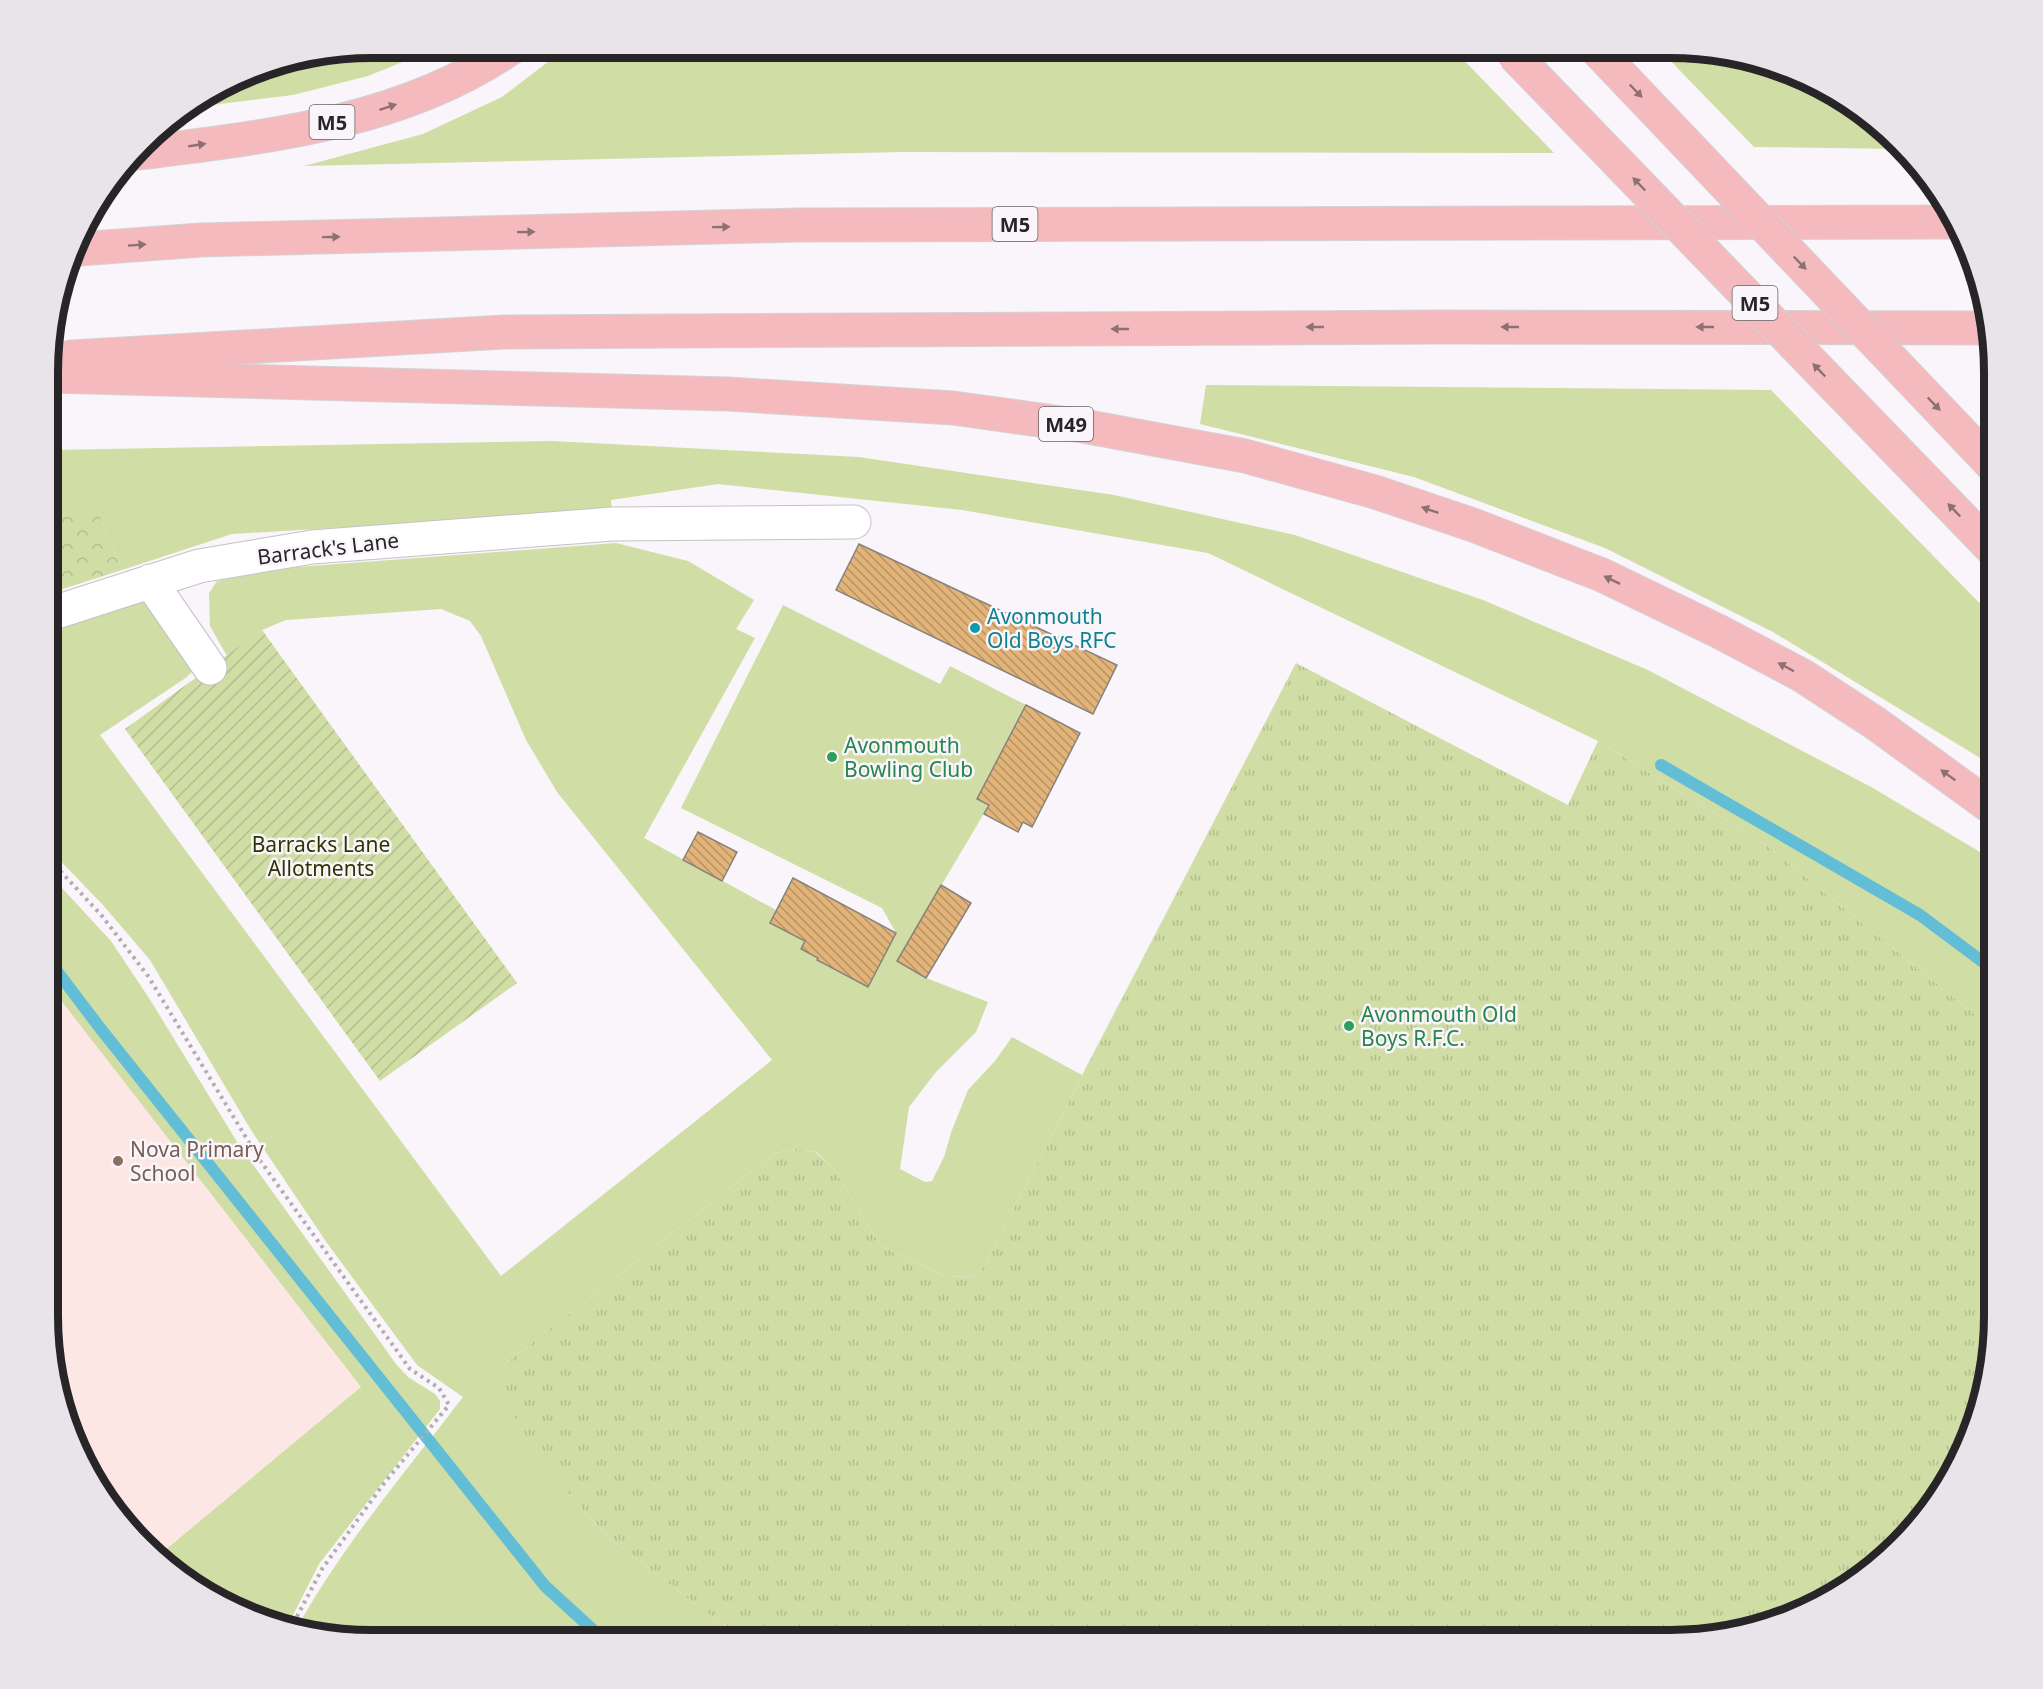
<svg xmlns="http://www.w3.org/2000/svg" width="2043" height="1689" font-family="'Noto Sans',sans-serif">
	<defs>
		<pattern id="forest-crowns" width="20" height="18" patternUnits="userSpaceOnUse" patternTransform="scale(1.5)"><rect width="20" height="18" fill="#d0dda5"/><path d="M2 6a3 3 0 1 1 6 0M12 15a3 3 0 1 1 6 0" fill="none" stroke="#b3be8e"/></pattern>
		<pattern id="park-tufts" width="24" height="20" patternUnits="userSpaceOnUse" patternTransform="scale(1.5)"><rect width="24" height="20" fill="#d0dda5"/><path d="M3 7l-1-3M5 7V3M7 7l1-3M15 17l-1-3M17 17v-4M19 17l1-3" fill="none" stroke="#b3be8e"/></pattern>
		<pattern id="garden-furrows" width="10" height="10" patternUnits="userSpaceOnUse" patternTransform="scale(1.5)"><rect width="10" height="10" fill="#d0dda5"/><path d="M-1 1l2-2M0 10L10 0M9 11l2-2" fill="none" stroke="#b3be8e"/></pattern>
		<pattern id="building-back-hatch" width="6" height="6" patternUnits="userSpaceOnUse" patternTransform="scale(1.5)"><rect width="6" height="6" fill="#e3b479"/><path d="M-1 5l2 2M0 0l6 6M5-1l2 2" fill="none" stroke="#b89263"/></pattern>
	</defs>
	<rect width="100%" height="100%" fill="#f9f5fa"/>
	<path fill="#fde7e5" d="M 49,985 L 361,1387 L 158,1556 L 143,1546 L 81,1459 L 49,1338 Z"/>
	<path fill="#d0dda5" d="M 373,48 L 437,48 L 368,76 L 293,95 L 196,107 L 268,65 Z
		M 566,48 L 1453,49 L 1554,153 L 902,152 L 304,166 L 423,134 L 502,97 Z
		M 1659,49 L 1691,49 L 1795,73 L 1900,143 L 1904,149 L 1754,147 Z
		M 1206,385 L 1771,390 L 1995,619 L 1995,767 L 1773,632 L 1605,548 L 1414,477 L 1200,424 Z
		M 552,441 L 859,457 L 1114,495 L 1295,535 L 1483,600 L 1648,670 L 1873,788 L 1995,861 L 1995,1031 L 1765,844 L 1598,741 L 1208,553 L 962,510 L 718,484 L 611,500 L 612,511 L 232,534 L 122,570 L 100,517 L 50,517 L 51,450 Z
		M 616,543 L 688,561 L 754,600 L 736,629 L 755,638 L 644,838 L 776,910 L 770,923 L 805,941 L 801,949 L 818,958 L 818,961 L 867,987 L 896,933 L 882,908 L 681,808 L 783,605 L 940,684 L 950,666 L 1026,705 L 977,799 L 989,805 L 897,960 L 926,978 L 988,1002 L 976,1032 L 936,1072 L 909,1107 L 900,1169 L 925,1182 L 932,1181 L 944,1157 L 952,1130 L 968,1090 L 995,1061 L 1012,1037 L 1082,1075 L 1296,663 L 979,1276 L 947,1277 L 881,1246 L 833,1168 L 816,1152 L 796,1149 L 775,1153 L 500,1368 L 546,1469 L 607,1536 L 711,1616 L 753,1641 L 352,1640 L 319,1633 L 302,1619 C 347,1540 408,1469 463,1397 L 417,1365 L 327,1243 L 251,1130 L 150,960 L 103,905 L 50,850 L 50,628 L 174,585 L 195,622 L 198,667 L 184,679 L 100,735 L 501,1276 L 772,1060 L 557,792 L 526,740 L 481,636 L 470,621 L 441,609 L 286,620 L 262,630 L 227,656 L 210,626 L 209,593 L 217,581 L 284,568 Z
		M 50,875 L 111,941 L 149,998 L 239,1145 L 396,1364 L 408,1377 L 435,1394 L 440,1401 L 440,1409 L 319,1564 L 288,1625 L 248,1616 L 158,1556 L 361,1387 L 49,985 Z"/>
	<path fill="url(#forest-crowns)" d="M 50,517 L 100,517 L 122,570 L 50,593 Z"/>
	<path fill="url(#park-tufts)" d="M 1296,663 L 1568,805 L 1598,741 L 1765,844 L 1995,1031 L 1994,1338 L 1970,1441 L 1900,1546 L 1795,1616 L 1670,1641 L 753,1641 L 711,1616 L 607,1536 L 546,1469 L 506,1403 L 500,1368 L 775,1153 L 796,1149 L 815,1152 L 833,1168 L 881,1246 L 947,1277 L 979,1276 Z"/>
	<path fill="url(#garden-furrows)" d="M 262,630 L 517,983 L 380,1081 L 125,729 Z"/>
	<g fill="none" stroke-linecap="round" stroke-linejoin="round">
		<path stroke="#62bdd6" stroke-width="12" d="M 1661,765 L 1920,915 L 1995,971
			M 50,962 L 100,1028 L 545,1586 L 604,1640"/>
	</g>
	<path fill="url(#building-back-hatch)" stroke="#86827e" stroke-width="1.5" d="M 859,544 L 1117,665 L 1093,714 L 836,590 Z
		M 1026,705 L 1080,733 L 1032,827 L 1023,822 L 1018,832 L 984,814 L 989,805 L 977,799 Z
		M 698,832 L 737,852 L 722,881 L 683,860 Z
		M 793,878 L 896,933 L 868,987 L 817,960 L 818,958 L 801,949 L 805,941 L 770,923 Z
		M 941,885 L 971,903 L 926,978 L 897,961 Z"/>
	<g fill="none" stroke-linecap="round" stroke-linejoin="round">
		<defs>
			<path id="minor" d="M 150,581 L 210,668
				M 50,614 L 199,566 L 312,547 L 613,524 L 854,522"/>
			<path id="highway" d="M 139,153 C 266,137 402,123 511,48
				M 78,249 L 201,240 L 798,225 L 1953,222
				M 71,357 L 504,332 L 1442,327 L 1986,328
				M 51,376 L 728,394 L 953,408 L 1083,426 L 1245,456 L 1375,492 L 1473,525 L 1602,575 L 1718,631 L 1803,676 L 1875,723 L 1995,810"/>
		</defs>
		<use href="#minor" stroke="#c5c1c6" stroke-width="35"/>
		<use href="#highway" stroke="#d4d3d4" stroke-width="35"/>
		<path stroke="#b1adb1" stroke-width="4" stroke-dasharray="3 4.5" stroke-linecap="butt" d="M 50,860 L 102,916 L 148,976 L 259,1159 L 410,1369 L 439,1388 L 449,1405 L 385,1482 L 322,1569 L 292,1626"/>
		<use href="#minor" stroke="#fff" stroke-width="33"/>
		<use href="#highway" stroke="#f4babe" stroke-width="33"/>
		<defs>
			<path id="highway-bridge" d="M 1596,49 L 1995,468
				M 1514,55 L 1995,552"/>
		</defs>
		<use href="#highway-bridge" stroke="#d4d3d4" stroke-width="35" stroke-linecap="butt"/>
		<use href="#highway-bridge" stroke="#f4babe" stroke-width="33"/>
	</g>
	<defs><path id="oneway-solid" d="M-6-.8H1V-3.2L6.5 0L1 3.2V.8H-6Z" transform="scale(1.5)"/></defs>
	<g fill="#8e7072">
		<use href="#oneway-solid" transform="translate(1636 91) rotate(46)"/>
		<use href="#oneway-solid" transform="translate(388 107) rotate(-18)"/>
		<use href="#oneway-solid" transform="translate(197 145) rotate(-9)"/>
		<use href="#oneway-solid" transform="translate(1639 184) rotate(-134)"/>
		<use href="#oneway-solid" transform="translate(721 227) rotate(-1)"/>
		<use href="#oneway-solid" transform="translate(526 232) rotate(-1)"/>
		<use href="#oneway-solid" transform="translate(331 237) rotate(-1)"/>
		<use href="#oneway-solid" transform="translate(137 245) rotate(-4)"/>
		<use href="#oneway-solid" transform="translate(1800 263) rotate(46)"/>
		<use href="#oneway-solid" transform="translate(1315 327) rotate(180)"/>
		<use href="#oneway-solid" transform="translate(1510 327) rotate(-180)"/>
		<use href="#oneway-solid" transform="translate(1705 327) rotate(-180)"/>
		<use href="#oneway-solid" transform="translate(1120 329) rotate(180)"/>
		<use href="#oneway-solid" transform="translate(1819 370) rotate(-134)"/>
		<use href="#oneway-solid" transform="translate(1934 404) rotate(46)"/>
		<use href="#oneway-solid" transform="translate(1430 510) rotate(-161)"/>
		<use href="#oneway-solid" transform="translate(1954 510) rotate(-134)"/>
		<use href="#oneway-solid" transform="translate(1612 580) rotate(-154)"/>
		<use href="#oneway-solid" transform="translate(1786 667) rotate(-152)"/>
		<use href="#oneway-solid" transform="translate(1948 775) rotate(-144)"/>
	</g>
	<circle fill="#0f9aa8" stroke="#f9f5fa" stroke-width="2" cx="975" cy="628" r="6"/>
	<g fill="#2e9e5b" stroke="#f9f5fa" stroke-width="2">
		<circle cx="832" cy="757" r="6"/>
		<circle cx="1349" cy="1026" r="6"/>
	</g>
	<circle fill="#8d6e63" stroke="#f9f5fa" stroke-width="2" cx="118" cy="1161" r="6"/>
	<g text-anchor="middle" dominant-baseline="central" stroke-width="5" stroke-linejoin="round" paint-order="stroke">
		<g fill="#f9f5fa" stroke="#666366" stroke-width="1.5">
			<rect x="309.5" y="105" width="45" height="34" rx="4.5"/>
			<rect x="992.5" y="207" width="45" height="34" rx="4.5"/>
			<rect x="1732.5" y="286" width="45" height="34" rx="4.5"/>
			<rect x="1039" y="407" width="54" height="34" rx="4.5"/>
		</g>
		<g font-size="20" font-weight="bold" fill="#272527">
			<text x="332" y="122">M5</text>
			<text x="1015" y="224">M5</text>
			<text x="1755" y="303">M5</text>
			<text x="1066" y="424">M49</text>
		</g>
		<g font-size="21" fill="#272527" stroke="#f9f5fa">
			<text transform="translate(328 548) rotate(-7)">Barrack's Lane</text>
		</g>
		<g font-size="21" fill="#0d838f" stroke="#f9f5fa" text-anchor="start">
			<text x="987" y="616">Avonmouth<tspan x="987" dy="24">Old Boys RFC</tspan></text>
		</g>
		<g font-size="21" fill="#27864d" stroke="#f9f5fa" text-anchor="start">
			<text x="844" y="745">Avonmouth<tspan x="844" dy="24">Bowling Club</tspan></text>
			<text x="1361" y="1014">Avonmouth Old<tspan x="1361" dy="24">Boys R.F.C.</tspan></text>
		</g>
		<g font-size="21" fill="#2d3500" stroke="#f9f5fa">
			<text x="321" y="844">Barracks Lane<tspan x="321" dy="24">Allotments</tspan></text>
		</g>
		<g font-size="21" fill="#785e54" stroke="#f9f5fa" text-anchor="start">
			<text x="130" y="1149">Nova Primary<tspan x="130" dy="24">School</tspan></text>
		</g>
	</g>
	<path d="M0 0H2043V1689H0ZM372 58H1670A314 314 0 0 1 1984 372V1316A314 314 0 0 1 1670 1630H372A314 314 0 0 1 58 1316V372A314 314 0 0 1 372 58Z" fill="#e8e4e9" fill-rule="evenodd"/>
	<path fill="none" stroke="#272527" stroke-width="8" d="M372 58H1670A314 314 0 0 1 1984 372V1316A314 314 0 0 1 1670 1630H372A314 314 0 0 1 58 1316V372A314 314 0 0 1 372 58Z"/>
</svg>
